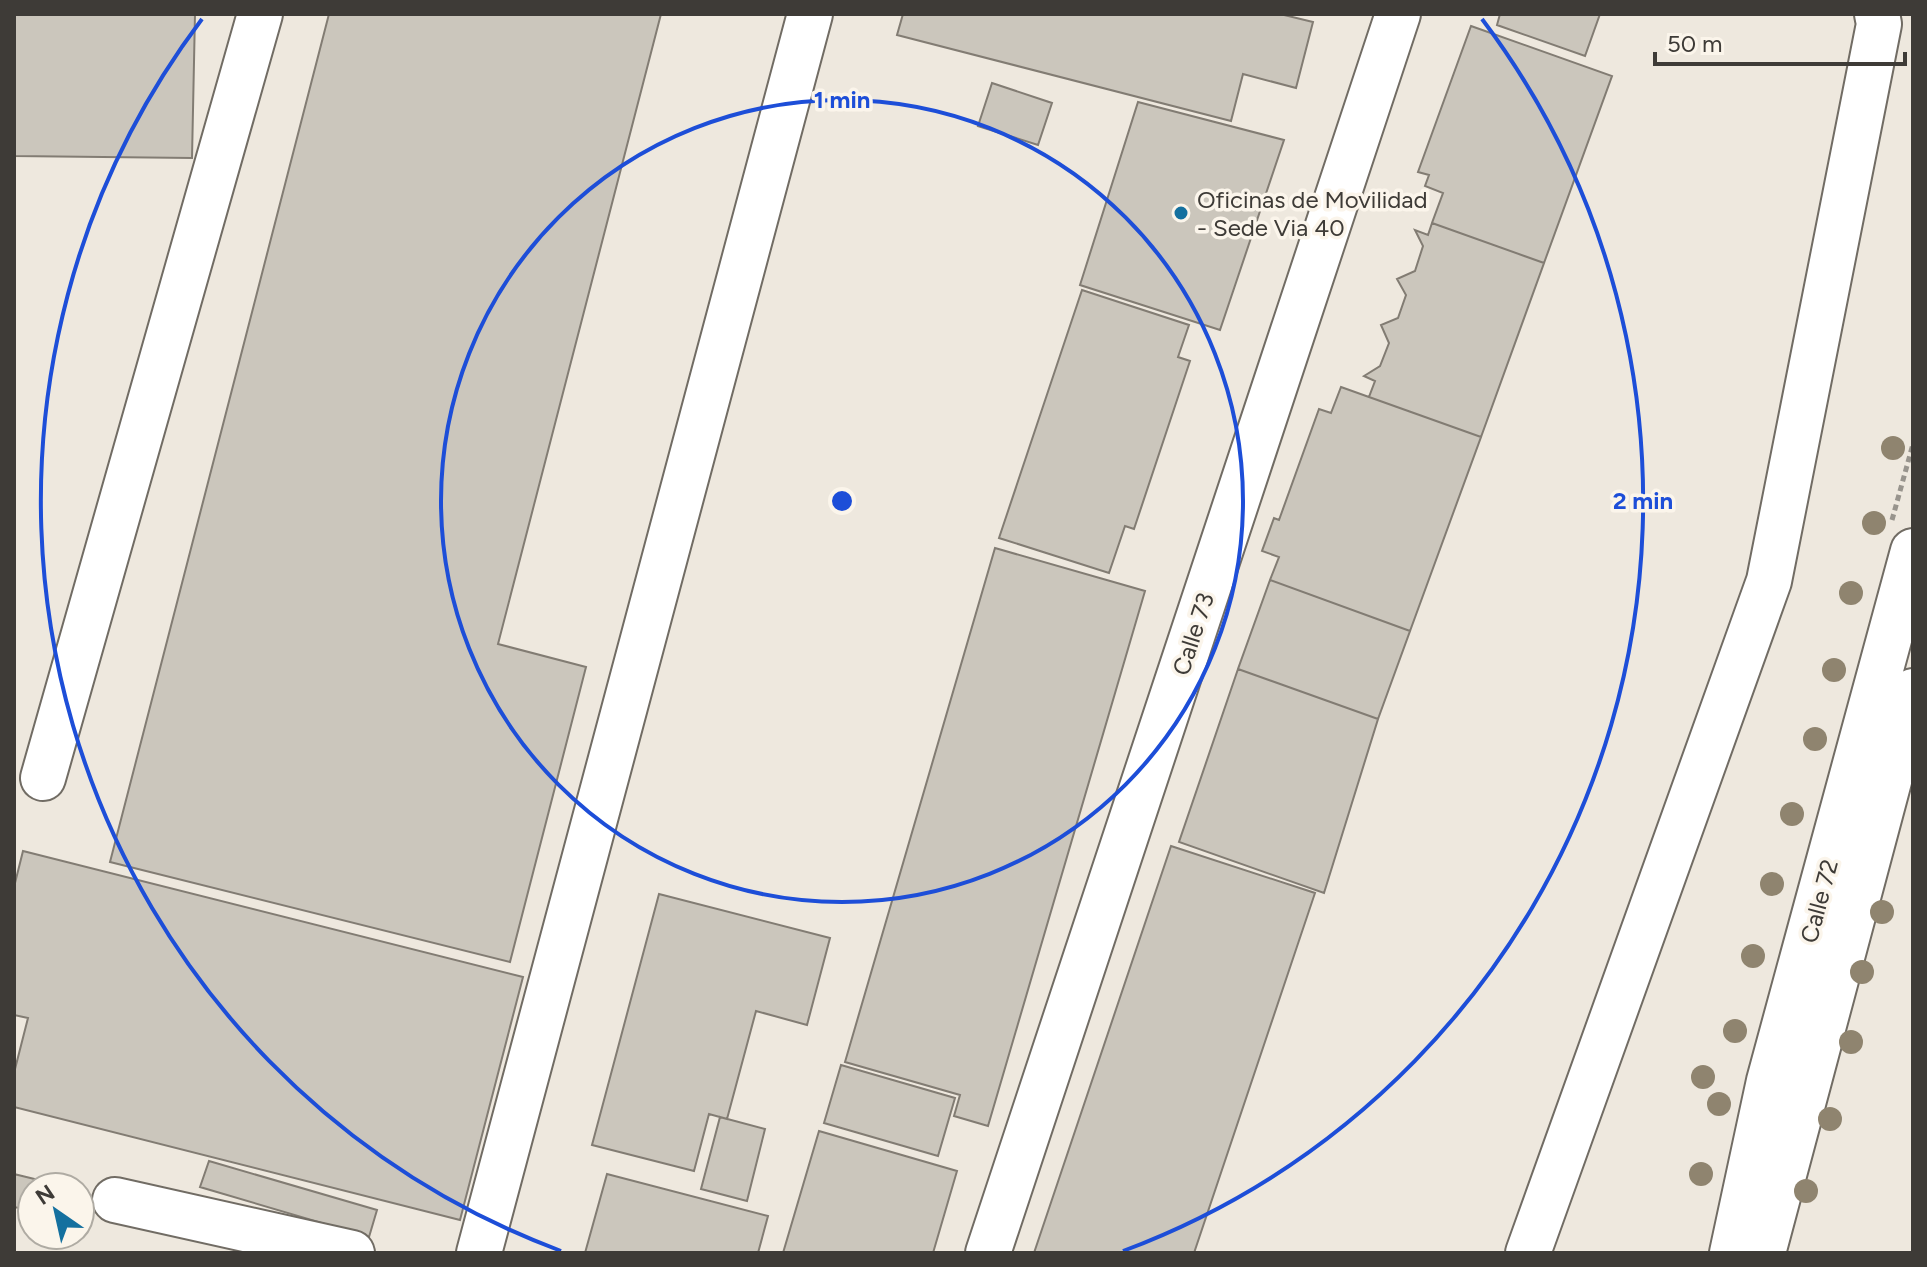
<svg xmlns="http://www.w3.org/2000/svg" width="1927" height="1267" font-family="Figtree,sans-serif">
	<rect width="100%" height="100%" fill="#eee8de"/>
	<path fill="#cbc6bc" stroke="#827c73" stroke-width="2" d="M 14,14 L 195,14 L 192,158 L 14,156 Z
		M 329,14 L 661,14 L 498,644 L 586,667 L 510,962 L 110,862 Z
		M 903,14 L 1280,14 L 1313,22 L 1296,88 L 1243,74 L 1231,121 L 897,35 Z
		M 1500,14 L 1600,14 L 1585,56 L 1497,25 Z
		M 1471,26 L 1612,76 L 1544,263 L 1432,223 L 1443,193 L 1425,186 L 1429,175 L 1418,172 Z
		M 992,83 L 1052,103 L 1038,145 L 978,126 Z
		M 1138,102 L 1284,140 L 1220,330 L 1080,285 Z
		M 1432,223 L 1544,263 L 1481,437 L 1369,397 L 1375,381 L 1364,376 L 1380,366 L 1389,343 L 1381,325 L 1398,318 L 1406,295 L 1397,279 L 1415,271 L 1423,246 L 1415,230 L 1428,235 Z
		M 1082,290 L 1189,325 L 1178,357 L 1190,361 L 1134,529 L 1125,526 L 1109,573 L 999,538 Z
		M 1341,387 L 1481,437 L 1410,631 L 1270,580 L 1279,557 L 1262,551 L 1274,518 L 1279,520 L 1319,409 L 1331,413 Z
		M 995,548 L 1145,591 L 988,1126 L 954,1116 L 960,1095 L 845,1062 Z
		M 1270,580 L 1410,631 L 1378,719 L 1238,669 Z
		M 1238,669 L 1378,719 L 1324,893 L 1179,842 Z
		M 1171,846 L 1315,893 L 1194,1253 L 1034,1253 Z
		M 23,851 L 523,977 L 460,1220 L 14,1107 L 14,1073 L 28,1018 L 14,1015 L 14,887 Z
		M 659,894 L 830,938 L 807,1025 L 756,1011 L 727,1119 L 709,1114 L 694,1171 L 592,1145 Z
		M 841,1065 L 955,1098 L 938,1156 L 824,1123 Z
		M 720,1117 L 765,1129 L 747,1201 L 701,1189 Z
		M 819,1131 L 957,1171 L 933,1253 L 783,1253 Z
		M 209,1161 L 377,1210 L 369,1237 L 200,1187 Z
		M 14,1174 L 51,1183 L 50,1187 L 32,1187 L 32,1211 L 14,1207 Z
		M 607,1174 L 768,1216 L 758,1253 L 585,1253 Z"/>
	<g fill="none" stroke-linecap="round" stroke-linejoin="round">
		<defs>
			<path id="minor" d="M 43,778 L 260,14
				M 115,1200 L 352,1253
				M 479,1253 L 810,14
				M 988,1253 L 1398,14
				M 1528,1253 L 1769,581 L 1879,24 L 1877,14"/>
			<path id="major" d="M 1732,1253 L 1769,1081 L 1913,551
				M 1763,1253 L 1913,691"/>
		</defs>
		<use href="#minor" stroke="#716c64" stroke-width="48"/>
		<use href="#major" stroke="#716c64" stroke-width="48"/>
		<path stroke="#98948d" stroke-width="5" stroke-dasharray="6 4" stroke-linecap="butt" d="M 1892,520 L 1913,444"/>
		<use href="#minor" stroke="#fff" stroke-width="44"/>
		<use href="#major" stroke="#fff" stroke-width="44"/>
	</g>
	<g fill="#8f846f">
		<circle cx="1893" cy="448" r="12"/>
		<circle cx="1874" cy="523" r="12"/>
		<circle cx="1851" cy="593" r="12"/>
		<circle cx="1834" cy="670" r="12"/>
		<circle cx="1815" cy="739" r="12"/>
		<circle cx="1792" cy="814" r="12"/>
		<circle cx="1772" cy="884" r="12"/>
		<circle cx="1882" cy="912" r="12"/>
		<circle cx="1753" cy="956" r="12"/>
		<circle cx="1862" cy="972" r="12"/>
		<circle cx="1735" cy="1031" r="12"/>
		<circle cx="1851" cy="1042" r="12"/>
		<circle cx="1703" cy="1077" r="12"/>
		<circle cx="1719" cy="1104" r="12"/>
		<circle cx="1830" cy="1119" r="12"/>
		<circle cx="1701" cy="1174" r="12"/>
		<circle cx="1806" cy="1191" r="12"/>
	</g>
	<g fill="none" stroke="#1d4ed8" stroke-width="4">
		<circle cx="842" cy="501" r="401"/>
		<path d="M561 1251A801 801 0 0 1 202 19M1482 19A801 801 0 0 1 1123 1251"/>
	</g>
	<circle fill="#14709f" stroke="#fbf5eb" stroke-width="3" cx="1181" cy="213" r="8"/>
	<g text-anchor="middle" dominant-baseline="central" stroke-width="7" stroke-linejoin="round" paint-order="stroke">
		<g font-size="24" fill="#3e3b37" stroke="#fbf5eb" text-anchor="start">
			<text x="1197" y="199">Oficinas de Movilidad<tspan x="1197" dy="28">- Sede Via 40</tspan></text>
		</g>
		<g font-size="24" fill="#3e3b37" stroke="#fbf5eb">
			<text transform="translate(1193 634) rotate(-72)">Calle 73</text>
			<text transform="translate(1819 901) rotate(-75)">Calle 72</text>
		</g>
	</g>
	<circle cx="842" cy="501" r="12" fill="#1d4ed8" stroke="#fbf5eb" stroke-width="4"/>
	<g font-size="24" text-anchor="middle" font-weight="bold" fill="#1d4ed8" stroke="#fbf5eb" stroke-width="7" stroke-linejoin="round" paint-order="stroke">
		<text x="842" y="108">1 min</text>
		<text x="1643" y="509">2 min</text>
	</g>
	<rect width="1927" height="1267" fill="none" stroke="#3e3b37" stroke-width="32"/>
	<g transform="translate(56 1211) rotate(326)"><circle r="38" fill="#fbf5eb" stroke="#afaba3" stroke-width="2"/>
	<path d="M0-6L14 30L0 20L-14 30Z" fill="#14709f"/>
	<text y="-12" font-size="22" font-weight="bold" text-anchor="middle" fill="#3e3b37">N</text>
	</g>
	<path d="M1655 52v12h250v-12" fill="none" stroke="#3e3b37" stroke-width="4"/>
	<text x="1667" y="52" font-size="24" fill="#3e3b37" stroke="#fbf5eb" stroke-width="6" paint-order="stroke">50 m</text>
</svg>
